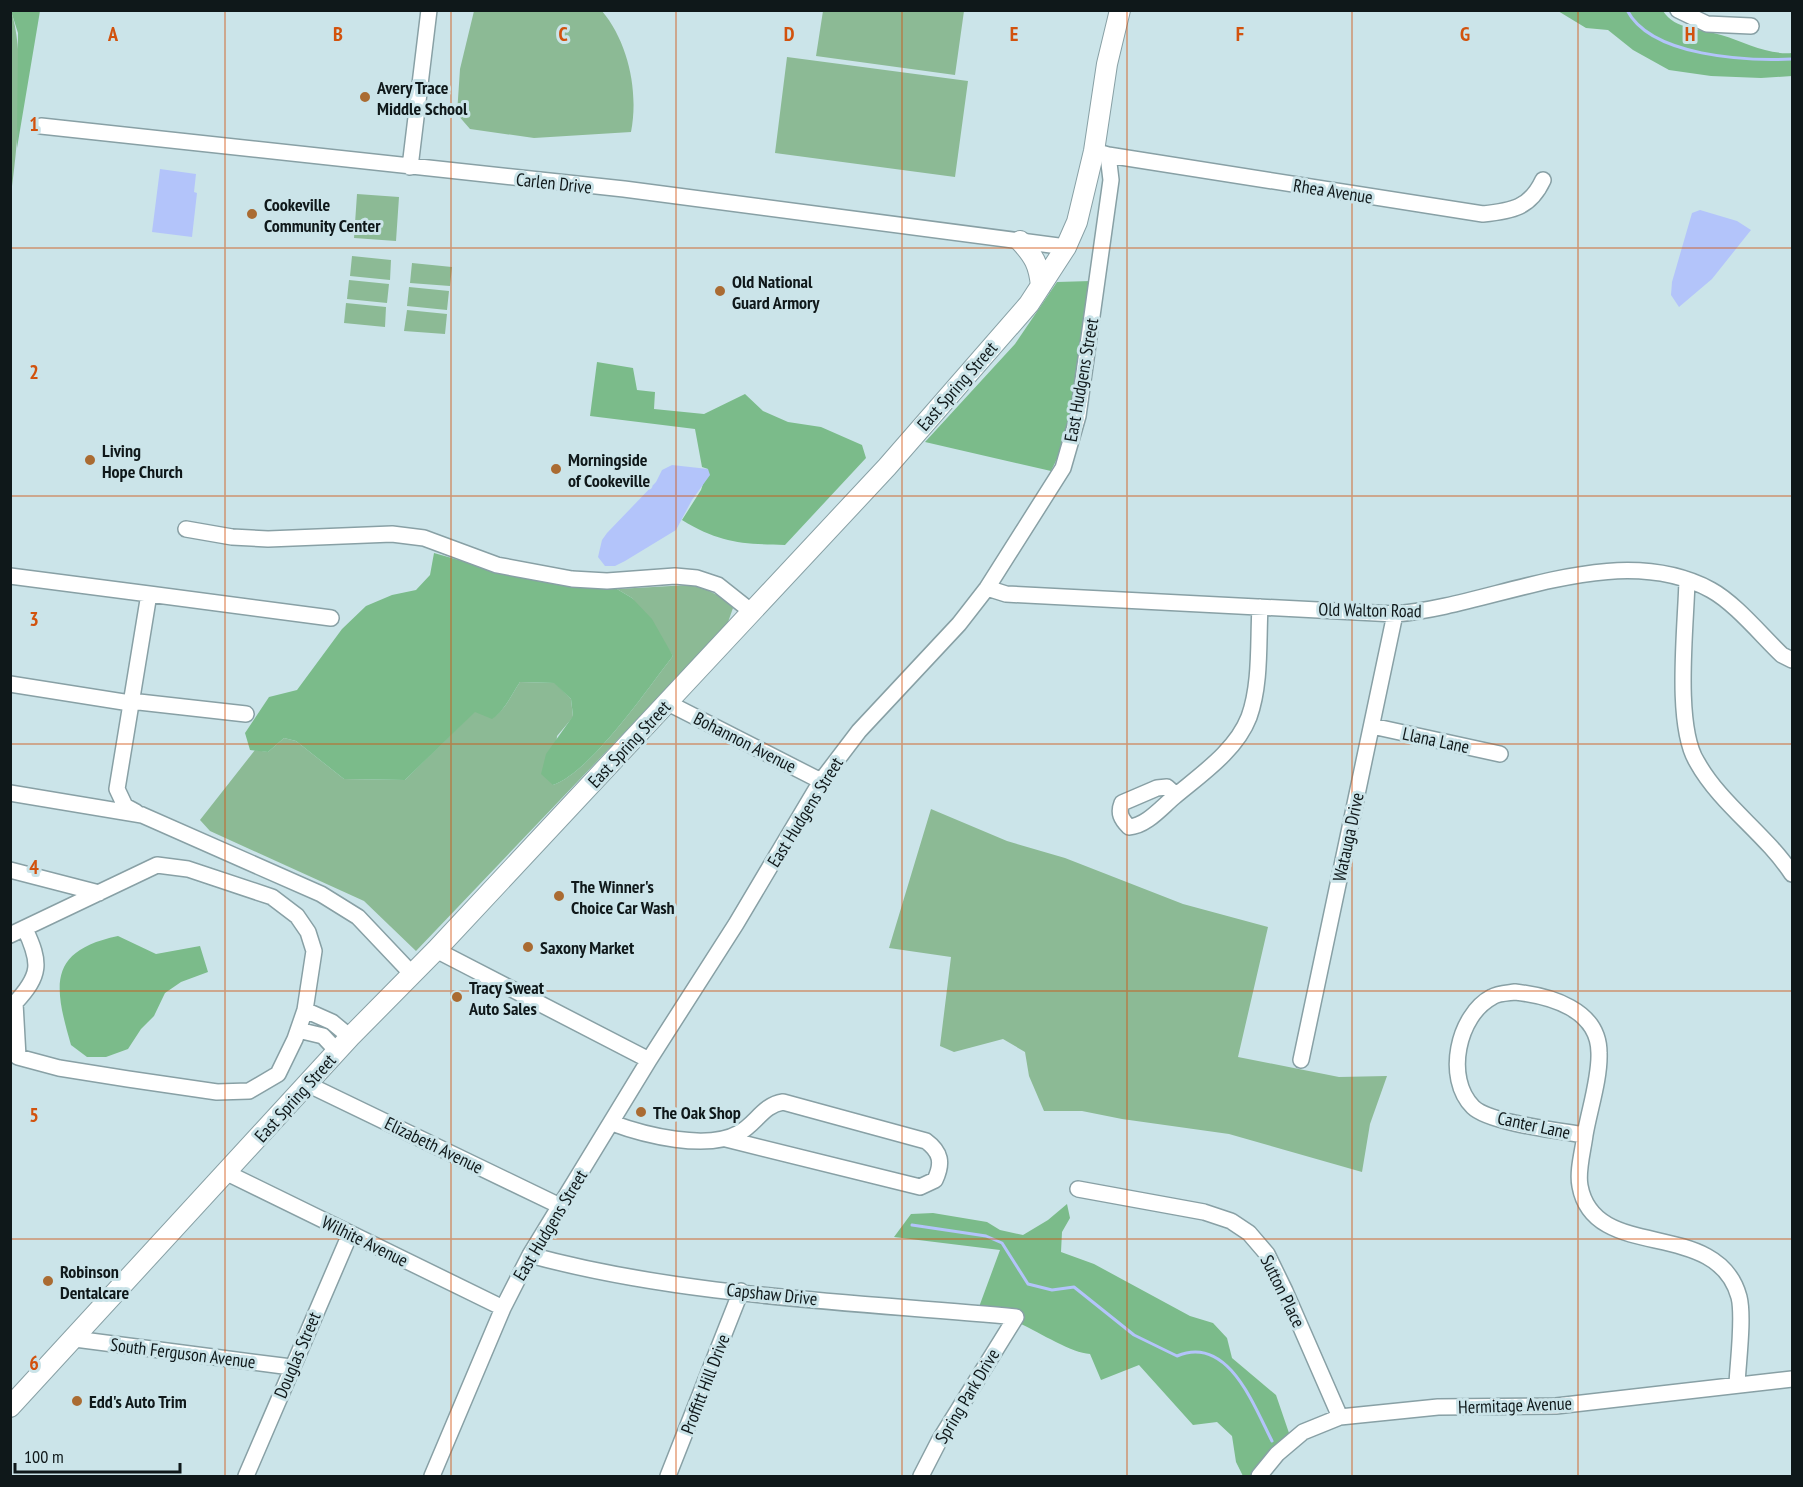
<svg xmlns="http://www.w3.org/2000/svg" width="1803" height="1487" font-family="'PT Sans Narrow',sans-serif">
	<rect width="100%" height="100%" fill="#cbe4e9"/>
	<path fill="#8cba95" d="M 11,10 C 26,59 18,143 11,194 Z
		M 474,11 L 602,11 C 628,42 639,91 631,132 L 534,138 L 470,129 L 457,114 L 460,69 Z
		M 823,11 L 964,11 L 955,75 L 816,56 Z
		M 787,57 L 968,81 L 955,177 L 775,153 Z
		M 357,194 L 399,197 L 396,241 L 354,238 Z
		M 352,256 L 391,260 L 390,280 L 350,276 Z
		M 412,263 L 452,267 L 450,286 L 410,283 Z
		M 349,280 L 389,284 L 387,303 L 347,299 Z
		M 409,287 L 449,291 L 447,310 L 407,306 Z
		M 346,303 L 386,307 L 385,327 L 344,323 Z
		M 407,310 L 447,314 L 445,334 L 404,331 Z
		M 689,585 C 707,589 720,594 733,608 L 727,625 L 416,951 L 364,901 L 210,831 L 200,820 L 255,750 L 268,752 L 284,738 L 296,741 L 344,779 L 405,780 L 475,711 L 492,718 C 505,711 511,695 520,682 L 555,683 L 571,699 L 573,717 L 557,736 L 553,785 C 591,772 647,689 673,656 L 632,598 L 617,589 Z
		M 931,809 L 1007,841 L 1065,858 L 1183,904 L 1268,927 L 1238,1057 L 1339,1077 L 1387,1076 L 1370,1124 L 1362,1172 L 1229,1134 L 1122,1119 L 1082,1111 L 1044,1111 L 1029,1076 L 1025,1052 L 1003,1039 L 954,1052 L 940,1046 L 951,957 L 889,948 Z"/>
	<path fill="#7bbb8a" d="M 11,11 L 40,11 L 17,148 L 18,33 Z
		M 1558,11 L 1663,11 C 1675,30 1702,29 1721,35 C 1745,42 1767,55 1792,53 L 1792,76 L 1761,78 L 1711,76 L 1669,70 L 1633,50 L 1608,30 L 1586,28 Z
		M 1091,281 C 1083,331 1075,431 1051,471 L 925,442 L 1015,344 L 1057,282 Z
		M 597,362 L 633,368 L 637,390 L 655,392 L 654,409 L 704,414 L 745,394 L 763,411 L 788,422 L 821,427 L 862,445 L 866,458 L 785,545 C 741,544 720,543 682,520 L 701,490 L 708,469 L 702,467 L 695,429 L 590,416 Z
		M 434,553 L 515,576 L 597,589 L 617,589 L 632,598 L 652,619 L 673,656 C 647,689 591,772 553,785 L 541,774 L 546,754 L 573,716 L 571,699 L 554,683 L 520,682 C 511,695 505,711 492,719 L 475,712 L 405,780 L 344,779 L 296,741 L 284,738 L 268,752 L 250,750 L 245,733 L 269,697 L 297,690 L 342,629 L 366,606 L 392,595 L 416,590 L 430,575 Z
		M 118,936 L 156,954 L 200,946 L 208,972 L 181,982 L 165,993 L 154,1016 L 141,1029 L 128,1049 L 106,1057 L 87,1057 L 71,1045 C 54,986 47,951 118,936 Z
		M 1067,1204 L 1070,1218 L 1062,1232 L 1061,1252 L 1094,1264 L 1190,1316 L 1213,1323 L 1227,1338 L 1232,1358 L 1276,1395 L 1289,1433 L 1272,1449 L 1252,1476 L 1243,1476 L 1236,1462 L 1232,1436 L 1217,1422 L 1193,1425 L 1139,1365 L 1101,1380 L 1090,1354 C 1072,1353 1040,1333 1021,1324 L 1021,1312 L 979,1307 L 1000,1250 L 894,1237 L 911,1214 L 933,1213 L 987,1222 L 1000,1230 L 1023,1235 L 1048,1220 Z"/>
	<path fill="#b3c4fa" d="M 160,169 L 196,174 L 194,192 L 197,193 L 192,237 L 152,232 Z
		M 1700,210 L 1737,221 L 1751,230 L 1712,279 L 1679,307 L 1671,295 L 1672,282 L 1692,213 Z
		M 672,465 L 708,469 L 710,475 L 692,500 L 676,530 L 625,561 L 615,566 L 605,566 L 598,557 L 602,540 L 607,533 L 656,482 L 662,470 Z"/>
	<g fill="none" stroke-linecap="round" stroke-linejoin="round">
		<path stroke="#b3c4fa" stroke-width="3" d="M 1627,10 C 1651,57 1747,61 1792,59
			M 912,1225 L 986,1236 L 1002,1243 L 1028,1284 L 1052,1290 L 1074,1287 L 1134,1335 L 1177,1356 C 1228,1334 1254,1406 1272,1441"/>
		<defs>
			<path id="minor" d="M 1678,10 L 1707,24 L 1751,26
				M 41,126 L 624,189 L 1066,247
				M 1108,155 L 1483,214 C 1512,211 1530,208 1543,180
				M 410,167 L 429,10
				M 186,529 L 232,537 L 268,539 L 392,534 L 424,538 L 497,565 L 572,579 L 607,581 L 675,576 L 697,578 L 718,585 L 752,612
				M 10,576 L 149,594 L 117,789 L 125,806 L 136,812
				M 1687,580 C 1686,626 1674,725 1697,762 C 1721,805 1765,833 1792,874
				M 987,588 L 1006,594 L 1395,614 C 1495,606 1615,538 1711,590 C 1735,603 1762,636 1782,655 L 1792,660
				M 149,594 L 331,618
				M 10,684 L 130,703 L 139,702 L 246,714
				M 668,703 L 821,781
				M 1372,726 L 1500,754
				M 10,793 L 142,815 L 321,894 L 358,917 L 412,974
				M 1176,795 L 1167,787 L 1157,788 L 1122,803 C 1118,813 1121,819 1129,827 C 1146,826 1161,808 1174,797 C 1200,775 1236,751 1249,717 C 1261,684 1258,642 1260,607
				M 10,870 L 99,893
				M 10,935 L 157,865 L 188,869 L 272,897 L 297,916 L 308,932 L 314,951 L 305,1010 L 295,1039 L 278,1074 L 249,1091 L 217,1092 L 128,1079 L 59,1068 L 18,1057 L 15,1003 C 41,975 41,963 25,929
				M 436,950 L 649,1060
				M 1515,992 C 1550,996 1599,1009 1599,1053 C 1600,1078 1589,1111 1585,1135 C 1560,1131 1489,1123 1473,1107 C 1444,1078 1458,1015 1492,997 C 1498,993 1508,993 1515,992 Z
				M 305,1010 L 332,1022 L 350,1037
				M 298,1030 L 323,1036 L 337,1051
				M 1301,1060 L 1395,614
				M 307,1084 L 560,1206
				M 612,1123 C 644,1135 707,1151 739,1133 C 756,1124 763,1105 783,1102 L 926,1141 C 941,1152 943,1163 935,1180 L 920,1187 L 726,1139
				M 1585,1135 C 1583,1151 1577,1171 1580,1186 C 1594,1264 1717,1216 1739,1297 C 1744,1317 1738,1362 1737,1384
				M 227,1173 L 503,1308
				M 1078,1189 L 1204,1212 L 1231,1221 L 1249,1233 L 1267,1254 L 1285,1291 L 1340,1417
				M 530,1255 C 683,1297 858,1302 1016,1317 L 939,1441 L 921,1476
				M 75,1339 L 291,1367
				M 246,1476 L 350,1234
				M 432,1476 L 503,1308 L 530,1255 L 649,1060 L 736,924 L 821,781 L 859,731 L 959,624 L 987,588 L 1063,468 L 1078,416 L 1111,180 L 1108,155 L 1094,151
				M 668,1476 L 741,1291
				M 1259,1476 L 1277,1454 L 1303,1432 L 1340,1417 L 1438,1407 L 1556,1406 L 1792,1379"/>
			<path id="major" d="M 1020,241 C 1034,256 1039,265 1041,286
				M 10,1407 L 350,1037 L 436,950 L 887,467 L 1029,304 L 1066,247 L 1077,222 L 1094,151 L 1107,64 L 1120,10"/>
		</defs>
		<use href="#minor" stroke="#88a0a5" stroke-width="18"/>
		<use href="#major" stroke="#88a0a5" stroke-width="22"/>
		<use href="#minor" stroke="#fff" stroke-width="15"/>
		<use href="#major" stroke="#fff" stroke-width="20"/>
	</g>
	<path fill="none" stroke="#d2520d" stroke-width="1.5" stroke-opacity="0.55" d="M 225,10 L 225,1476M 451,10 L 451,1476M 676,10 L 676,1476M 902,10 L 902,1476M 1127,10 L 1127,1476M 1352,10 L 1352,1476M 1578,10 L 1578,1476M 10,248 L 1792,248M 10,496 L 1792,496M 10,744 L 1792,744M 10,991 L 1792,991M 10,1239 L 1792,1239"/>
	<g fill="#aa6b32" stroke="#cbe4e9" stroke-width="2">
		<circle cx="365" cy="97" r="6"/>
		<circle cx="252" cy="214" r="6"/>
		<circle cx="720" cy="291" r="6"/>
		<circle cx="90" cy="460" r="6"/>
		<circle cx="556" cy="469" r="6"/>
		<circle cx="559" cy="896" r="6"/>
		<circle cx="528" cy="947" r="6"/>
		<circle cx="457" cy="997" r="6"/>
		<circle cx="641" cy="1112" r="6"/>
		<circle cx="48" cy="1281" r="6"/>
		<circle cx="77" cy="1401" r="6"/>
	</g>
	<g text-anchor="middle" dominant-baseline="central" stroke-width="6" stroke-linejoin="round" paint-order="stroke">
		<g font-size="18" font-weight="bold" fill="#0f181a" stroke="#cbe4e9" text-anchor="start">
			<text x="377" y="87">Avery Trace<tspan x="377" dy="21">Middle School</tspan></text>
			<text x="264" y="204">Cookeville<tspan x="264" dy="21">Community Center</tspan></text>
			<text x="732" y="281">Old National<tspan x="732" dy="21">Guard Armory</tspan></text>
			<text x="102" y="450">Living<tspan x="102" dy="21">Hope Church</tspan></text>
			<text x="568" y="459">Morningside<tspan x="568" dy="21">of Cookeville</tspan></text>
			<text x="571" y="886">The Winner's<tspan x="571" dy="21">Choice Car Wash</tspan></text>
			<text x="540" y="947">Saxony Market</text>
			<text x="469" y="987">Tracy Sweat<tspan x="469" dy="21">Auto Sales</tspan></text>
			<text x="653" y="1112">The Oak Shop</text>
			<text x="60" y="1271">Robinson<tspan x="60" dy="21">Dentalcare</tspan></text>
			<text x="89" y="1401">Edd's Auto Trim</text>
		</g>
		<g font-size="18" fill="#0f181a" stroke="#cbe4e9">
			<text transform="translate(554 183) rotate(6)">Carlen Drive</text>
			<text transform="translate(1333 191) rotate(9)">Rhea Avenue</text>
			<text transform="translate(1081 380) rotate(-80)">East Hudgens Street</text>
			<text transform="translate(957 386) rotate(-49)">East Spring Street</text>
			<text transform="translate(1370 610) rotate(1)">Old Walton Road</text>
			<text transform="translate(1436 740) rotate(12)">Llana Lane</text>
			<text transform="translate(745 742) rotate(27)">Bohannon Avenue</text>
			<text transform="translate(629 744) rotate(-47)">East Spring Street</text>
			<text transform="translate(805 812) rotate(-58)">East Hudgens Street</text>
			<text transform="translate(1348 837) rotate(-78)">Watauga Drive</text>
			<text transform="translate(295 1098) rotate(-48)">East Spring Street</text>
			<text transform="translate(1534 1125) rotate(12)">Canter Lane</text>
			<text transform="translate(434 1145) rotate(26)">Elizabeth Avenue</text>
			<text transform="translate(550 1225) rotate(-59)">East Hudgens Street</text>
			<text transform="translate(365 1241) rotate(26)">Wilhite Avenue</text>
			<text transform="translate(1283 1291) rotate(64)">Sutton Place</text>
			<text transform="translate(772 1294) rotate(6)">Capshaw Drive</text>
			<text transform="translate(183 1353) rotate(7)">South Ferguson Avenue</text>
			<text transform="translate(297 1355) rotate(-67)">Douglas Street</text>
			<text transform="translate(705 1384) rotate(-69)">Proffitt Hill Drive</text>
			<text transform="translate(967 1396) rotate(-59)">Spring Park Drive</text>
			<text transform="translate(1515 1405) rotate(-2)">Hermitage Avenue</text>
		</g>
	</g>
	<g font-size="20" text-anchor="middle" font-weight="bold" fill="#d2520d" stroke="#cbe4e9" stroke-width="6" stroke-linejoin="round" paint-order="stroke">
		<text x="113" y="41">A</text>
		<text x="338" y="41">B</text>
		<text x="563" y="41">C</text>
		<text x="789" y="41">D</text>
		<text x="1014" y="41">E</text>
		<text x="1240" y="41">F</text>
		<text x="1465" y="41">G</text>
		<text x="1690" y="41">H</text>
		<text x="34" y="131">1</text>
		<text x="34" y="379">2</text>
		<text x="34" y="626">3</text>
		<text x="34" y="874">4</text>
		<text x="34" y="1122">5</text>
		<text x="34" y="1370">6</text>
	</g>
	<rect width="1803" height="1487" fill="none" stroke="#0f181a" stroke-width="24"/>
	<path d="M15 1463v9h165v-9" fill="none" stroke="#0f181a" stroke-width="3"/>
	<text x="24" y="1463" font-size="18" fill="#0f181a" stroke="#cbe4e9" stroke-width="4.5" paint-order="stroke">100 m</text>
</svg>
